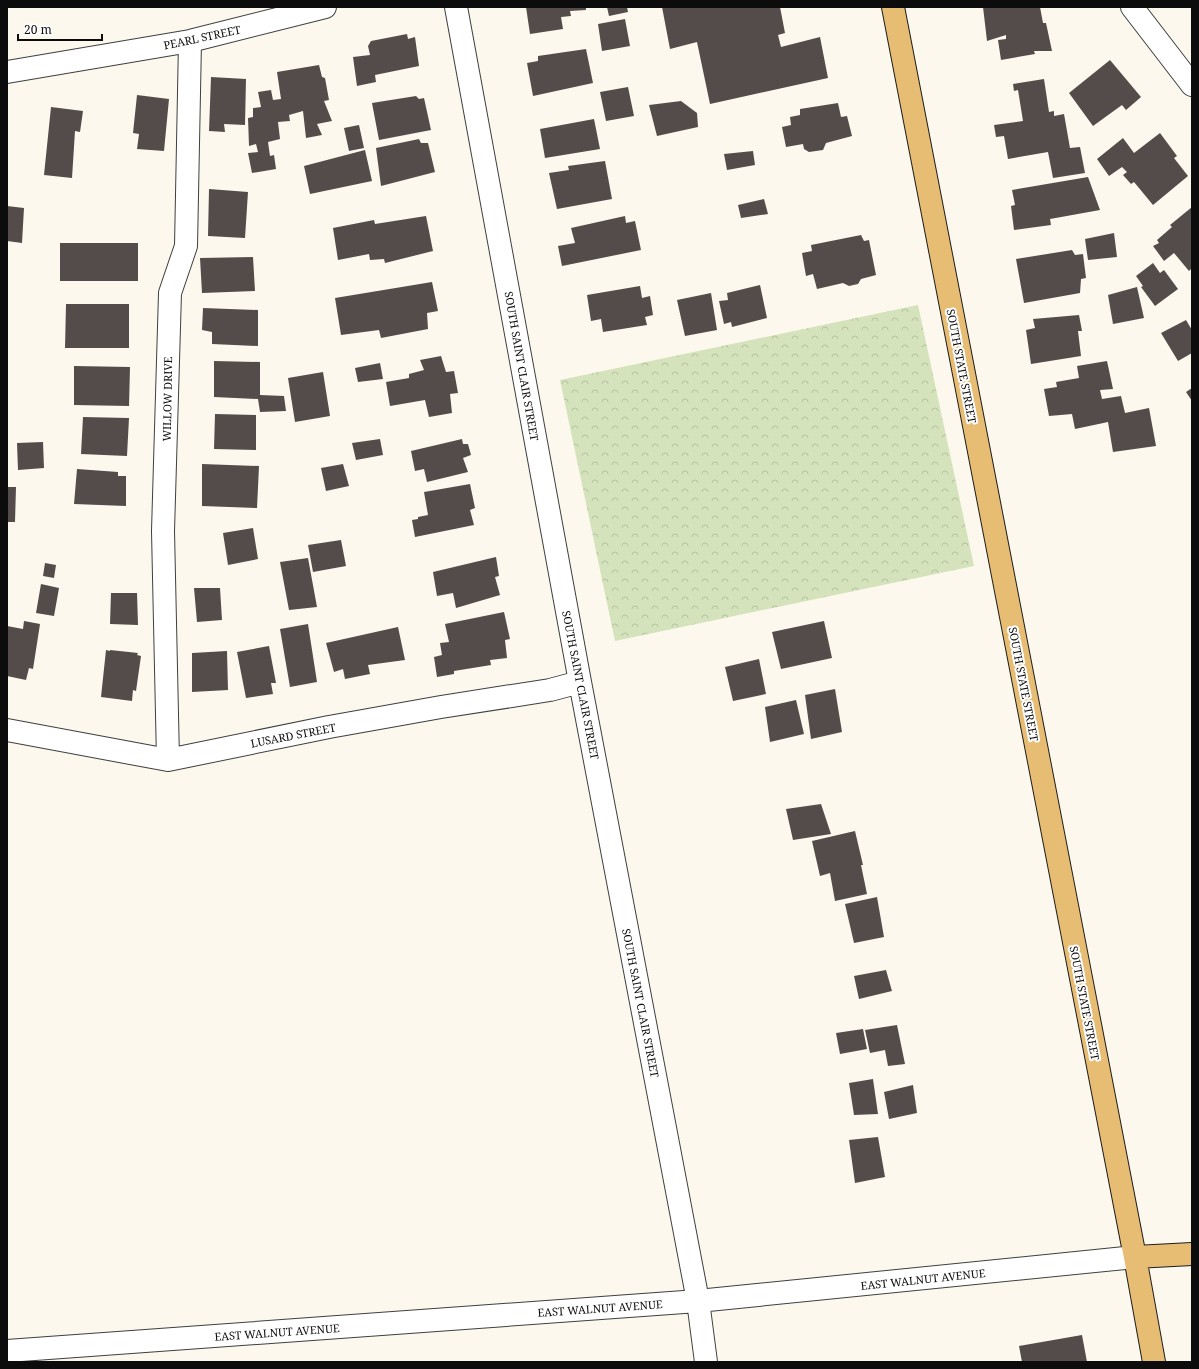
<svg xmlns="http://www.w3.org/2000/svg" width="1199" height="1369" font-family="'Noto Serif',serif">
	<defs>
		<pattern id="park-crowns" width="20" height="18" patternUnits="userSpaceOnUse"><rect width="20" height="18" fill="#d4e3bb"/><path d="M2 6a3 3 0 1 1 6 0M12 15a3 3 0 1 1 6 0" fill="none" stroke="#b5c2a0"/></pattern>
	</defs>
	<rect width="100%" height="100%" fill="#fdf8ed"/>
	<path fill="url(#park-crowns)" d="M 918,305 L 974,566 L 615,641 L 560,380 Z"/>
	<path fill="#534c4a" d="M 526,7 L 586,7 L 586,10 L 570,11 L 571,16 L 561,17 L 563,29 L 530,34 Z
		M 607,7 L 627,7 L 628,12 L 609,16 Z
		M 662,7 L 780,7 L 785,33 L 778,35 L 781,47 L 820,37 L 828,78 L 710,104 L 697,42 L 670,49 Z
		M 983,7 L 1040,7 L 1043,23 L 1046,23 L 1052,51 L 1034,51 L 1035,54 L 1001,60 L 998,40 L 1006,39 L 1006,35 L 987,41 Z
		M 625,19 L 630,46 L 602,51 L 598,24 Z
		M 407,34 L 408,39 L 415,37 L 419,66 L 375,75 L 376,82 L 357,86 L 353,57 L 370,55 L 368,46 L 371,41 Z
		M 586,49 L 593,83 L 533,96 L 527,63 L 538,61 L 538,56 Z
		M 1110,60 L 1141,97 L 1126,110 L 1122,105 L 1093,126 L 1069,93 Z
		M 319,65 L 322,77 L 325,78 L 329,100 L 324,101 L 332,121 L 317,124 L 322,135 L 306,138 L 303,111 L 289,115 L 290,121 L 278,122 L 280,139 L 268,142 L 270,156 L 274,155 L 276,169 L 252,173 L 248,153 L 258,152 L 256,144 L 249,146 L 248,118 L 253,117 L 253,108 L 261,107 L 258,92 L 271,90 L 273,100 L 281,99 L 277,72 Z
		M 211,77 L 246,79 L 245,125 L 224,124 L 225,132 L 209,131 Z
		M 1044,79 L 1049,112 L 1054,111 L 1054,116 L 1064,114 L 1070,148 L 1080,147 L 1085,173 L 1053,178 L 1048,152 L 1008,159 L 1004,136 L 996,137 L 994,125 L 1023,121 L 1018,90 L 1014,91 L 1013,84 Z
		M 628,87 L 634,116 L 606,121 L 600,92 Z
		M 137,95 L 169,99 L 164,151 L 137,149 L 139,134 L 133,133 Z
		M 416,96 L 419,99 L 424,98 L 431,130 L 379,140 L 372,103 Z
		M 681,101 L 697,113 L 698,127 L 657,136 L 649,105 Z
		M 838,103 L 841,117 L 847,116 L 852,136 L 826,143 L 823,150 L 809,152 L 804,149 L 803,144 L 786,147 L 782,127 L 791,125 L 790,117 L 800,115 L 800,109 Z
		M 51,107 L 83,111 L 80,132 L 75,131 L 72,178 L 44,175 Z
		M 594,119 L 600,149 L 545,158 L 540,129 Z
		M 359,125 L 364,148 L 349,151 L 344,128 Z
		M 1160,133 L 1177,156 L 1174,158 L 1188,176 L 1153,205 L 1134,182 L 1131,184 L 1123,175 L 1127,172 L 1122,167 L 1109,176 L 1097,159 L 1123,138 L 1134,153 Z
		M 419,139 L 421,143 L 428,143 L 435,172 L 381,186 L 376,148 Z
		M 365,150 L 372,181 L 310,194 L 304,166 Z
		M 753,151 L 755,165 L 727,170 L 724,154 Z
		M 605,161 L 612,199 L 557,209 L 549,173 L 569,170 L 568,166 Z
		M 1088,177 L 1100,210 L 1050,219 L 1051,225 L 1014,230 L 1011,206 L 1015,205 L 1012,190 Z
		M 209,189 L 248,192 L 245,238 L 208,236 Z
		M 764,199 L 768,214 L 741,218 L 738,205 Z
		M 7,206 L 24,208 L 22,243 L 7,241 Z
		M 1192,207 L 1192,268 L 1189,271 L 1174,253 L 1164,261 L 1153,246 L 1159,243 L 1157,240 L 1172,227 L 1170,225 Z
		M 426,216 L 433,251 L 385,263 L 384,259 L 370,260 L 369,254 L 338,260 L 333,228 L 374,220 L 375,224 Z
		M 625,216 L 626,223 L 635,221 L 641,250 L 562,266 L 558,246 L 575,243 L 571,228 Z
		M 1114,233 L 1117,257 L 1088,260 L 1085,239 Z
		M 861,235 L 864,241 L 869,240 L 876,275 L 861,279 L 858,284 L 849,286 L 843,283 L 817,289 L 813,274 L 806,276 L 802,253 L 812,251 L 811,245 Z
		M 60,243 L 138,243 L 138,281 L 60,281 Z
		M 1072,250 L 1075,255 L 1083,254 L 1086,278 L 1081,279 L 1080,293 L 1024,303 L 1016,259 Z
		M 253,257 L 255,291 L 202,293 L 200,258 Z
		M 1153,263 L 1160,273 L 1164,270 L 1178,289 L 1155,306 L 1141,287 L 1143,286 L 1136,276 Z
		M 432,282 L 438,311 L 427,313 L 428,329 L 381,338 L 379,330 L 341,335 L 335,298 Z
		M 760,285 L 767,318 L 732,327 L 731,322 L 724,324 L 719,301 L 728,300 L 727,293 Z
		M 640,286 L 642,298 L 650,296 L 653,315 L 645,317 L 647,325 L 603,332 L 601,319 L 591,321 L 587,295 Z
		M 1137,287 L 1144,318 L 1113,324 L 1108,295 Z
		M 711,293 L 717,330 L 685,336 L 677,300 Z
		M 66,304 L 129,304 L 129,348 L 65,348 Z
		M 203,308 L 258,310 L 258,346 L 212,344 L 212,332 L 202,330 Z
		M 1079,315 L 1082,331 L 1078,331 L 1081,356 L 1031,364 L 1026,330 L 1035,328 L 1033,319 Z
		M 1186,320 L 1192,330 L 1192,353 L 1178,361 L 1161,333 Z
		M 441,356 L 446,372 L 454,371 L 458,393 L 450,394 L 452,413 L 429,417 L 425,400 L 390,406 L 386,382 L 409,378 L 409,374 L 424,370 L 420,360 Z
		M 214,361 L 260,362 L 260,395 L 284,396 L 286,411 L 260,412 L 258,399 L 214,397 Z
		M 1107,361 L 1113,389 L 1100,390 L 1102,399 L 1121,396 L 1125,413 L 1149,408 L 1156,446 L 1113,452 L 1108,422 L 1075,429 L 1072,414 L 1049,416 L 1044,389 L 1057,387 L 1056,382 L 1079,378 L 1077,366 Z
		M 380,363 L 383,379 L 358,382 L 355,368 Z
		M 74,366 L 130,367 L 129,406 L 74,405 Z
		M 323,372 L 330,416 L 295,422 L 288,378 Z
		M 1192,388 L 1192,401 L 1186,392 Z
		M 215,414 L 256,415 L 256,450 L 214,449 Z
		M 83,417 L 129,418 L 127,456 L 81,454 Z
		M 380,439 L 383,455 L 356,460 L 352,443 Z
		M 462,439 L 463,444 L 468,444 L 471,455 L 463,458 L 468,472 L 427,482 L 424,469 L 415,471 L 411,451 Z
		M 43,442 L 44,468 L 18,470 L 17,443 Z
		M 202,464 L 259,466 L 257,508 L 202,506 Z
		M 343,464 L 349,486 L 326,491 L 321,468 Z
		M 77,469 L 118,472 L 118,476 L 126,476 L 126,506 L 74,504 Z
		M 470,484 L 475,508 L 470,510 L 474,525 L 415,537 L 412,520 L 418,519 L 418,517 L 428,515 L 424,492 Z
		M 7,487 L 16,487 L 15,522 L 7,522 Z
		M 253,528 L 258,559 L 228,565 L 223,533 Z
		M 341,540 L 346,566 L 313,572 L 308,545 Z
		M 496,557 L 499,576 L 495,577 L 500,595 L 456,608 L 453,593 L 437,596 L 433,572 Z
		M 308,558 L 317,607 L 289,610 L 280,562 Z
		M 45,563 L 56,565 L 54,578 L 43,576 Z
		M 41,584 L 59,588 L 54,616 L 36,613 Z
		M 194,588 L 220,588 L 222,620 L 197,622 Z
		M 111,593 L 137,593 L 138,625 L 110,624 Z
		M 504,612 L 510,639 L 505,640 L 507,658 L 490,660 L 491,665 L 454,671 L 454,674 L 437,677 L 434,657 L 442,655 L 440,643 L 449,642 L 445,624 Z
		M 24,621 L 40,624 L 33,669 L 29,668 L 26,680 L 7,676 L 7,626 L 23,629 Z
		M 824,621 L 832,658 L 781,669 L 772,632 Z
		M 308,624 L 317,682 L 290,687 L 280,629 Z
		M 398,627 L 405,660 L 368,665 L 370,674 L 345,679 L 343,669 L 334,672 L 326,643 Z
		M 269,646 L 276,683 L 271,683 L 273,694 L 246,698 L 237,652 Z
		M 106,650 L 110,651 L 110,650 L 138,653 L 137,655 L 141,656 L 136,691 L 133,690 L 132,701 L 101,697 Z
		M 227,651 L 228,690 L 192,692 L 192,653 Z
		M 759,659 L 766,694 L 733,701 L 725,667 Z
		M 835,689 L 842,732 L 811,739 L 805,695 Z
		M 796,700 L 804,734 L 770,742 L 765,707 Z
		M 821,804 L 831,834 L 793,840 L 786,809 Z
		M 855,831 L 863,865 L 861,865 L 867,894 L 835,901 L 830,873 L 820,876 L 812,841 Z
		M 877,897 L 884,937 L 854,943 L 845,904 Z
		M 886,970 L 892,991 L 859,999 L 854,976 Z
		M 897,1025 L 905,1064 L 888,1066 L 885,1050 L 870,1053 L 865,1030 Z
		M 863,1029 L 867,1049 L 840,1054 L 836,1033 Z
		M 873,1079 L 878,1114 L 854,1115 L 849,1083 Z
		M 913,1085 L 917,1113 L 889,1119 L 884,1092 Z
		M 878,1137 L 885,1177 L 855,1183 L 849,1140 Z
		M 1082,1335 L 1087,1362 L 1022,1362 L 1019,1346 Z"/>
	<g fill="none" stroke-linecap="round" stroke-linejoin="round">
		<defs>
			<path id="minor" d="M 456,7 L 580,682 L 698,1301 L 706,1362
				M 1132,7 L 1192,85
				M 7,72 L 190,41 L 325,7
				M 7,730 L 168,760 L 329,727 L 441,707 L 550,690 L 580,682
				M 168,760 L 163,531 L 170,293 L 186,246 L 190,41
				M 7,1351 L 698,1301 L 1135,1257"/>
			<path id="major" d="M 893,7 L 1135,1257 L 1154,1362
				M 1135,1257 L 1192,1254"/>
		</defs>
		<use href="#minor" stroke="#3f3f3f" stroke-width="24"/>
		<use href="#major" stroke="#1d1d1d" stroke-width="24"/>
		<use href="#minor" stroke="#fff" stroke-width="22"/>
		<use href="#major" stroke="#e7bc73" stroke-width="22"/>
	</g>
	<g text-anchor="middle" dominant-baseline="central" stroke-width="4" stroke-linejoin="round" paint-order="stroke">
		<g font-size="11" fill="#0c0c0c" stroke="#fff">
			<text transform="translate(202 37) rotate(-12)">PEARL STREET</text>
			<text transform="translate(522 366) rotate(80)">SOUTH SAINT CLAIR STREET</text>
			<text transform="translate(962 366) rotate(79)">SOUTH STATE STREET</text>
			<text transform="translate(167 399) rotate(-89)">WILLOW DRIVE</text>
			<text transform="translate(1024 684) rotate(79)">SOUTH STATE STREET</text>
			<text transform="translate(581 685) rotate(79)">SOUTH SAINT CLAIR STREET</text>
			<text transform="translate(293 735) rotate(-11)">LUSARD STREET</text>
			<text transform="translate(641 1003) rotate(79)">SOUTH SAINT CLAIR STREET</text>
			<text transform="translate(1085 1003) rotate(79)">SOUTH STATE STREET</text>
			<text transform="translate(923 1279) rotate(-6)">EAST WALNUT AVENUE</text>
			<text transform="translate(600 1308) rotate(-4)">EAST WALNUT AVENUE</text>
			<text transform="translate(277 1332) rotate(-4)">EAST WALNUT AVENUE</text>
		</g>
	</g>
	<rect width="1199" height="1369" fill="none" stroke="#0c0c0c" stroke-width="16"/>
	<path d="M18 34v6h84v-6" fill="none" stroke="#0c0c0c" stroke-width="2"/>
	<text x="24" y="34" font-size="12" fill="#0c0c0c" stroke="#ffffff" stroke-width="3" paint-order="stroke">20 m</text>
</svg>
